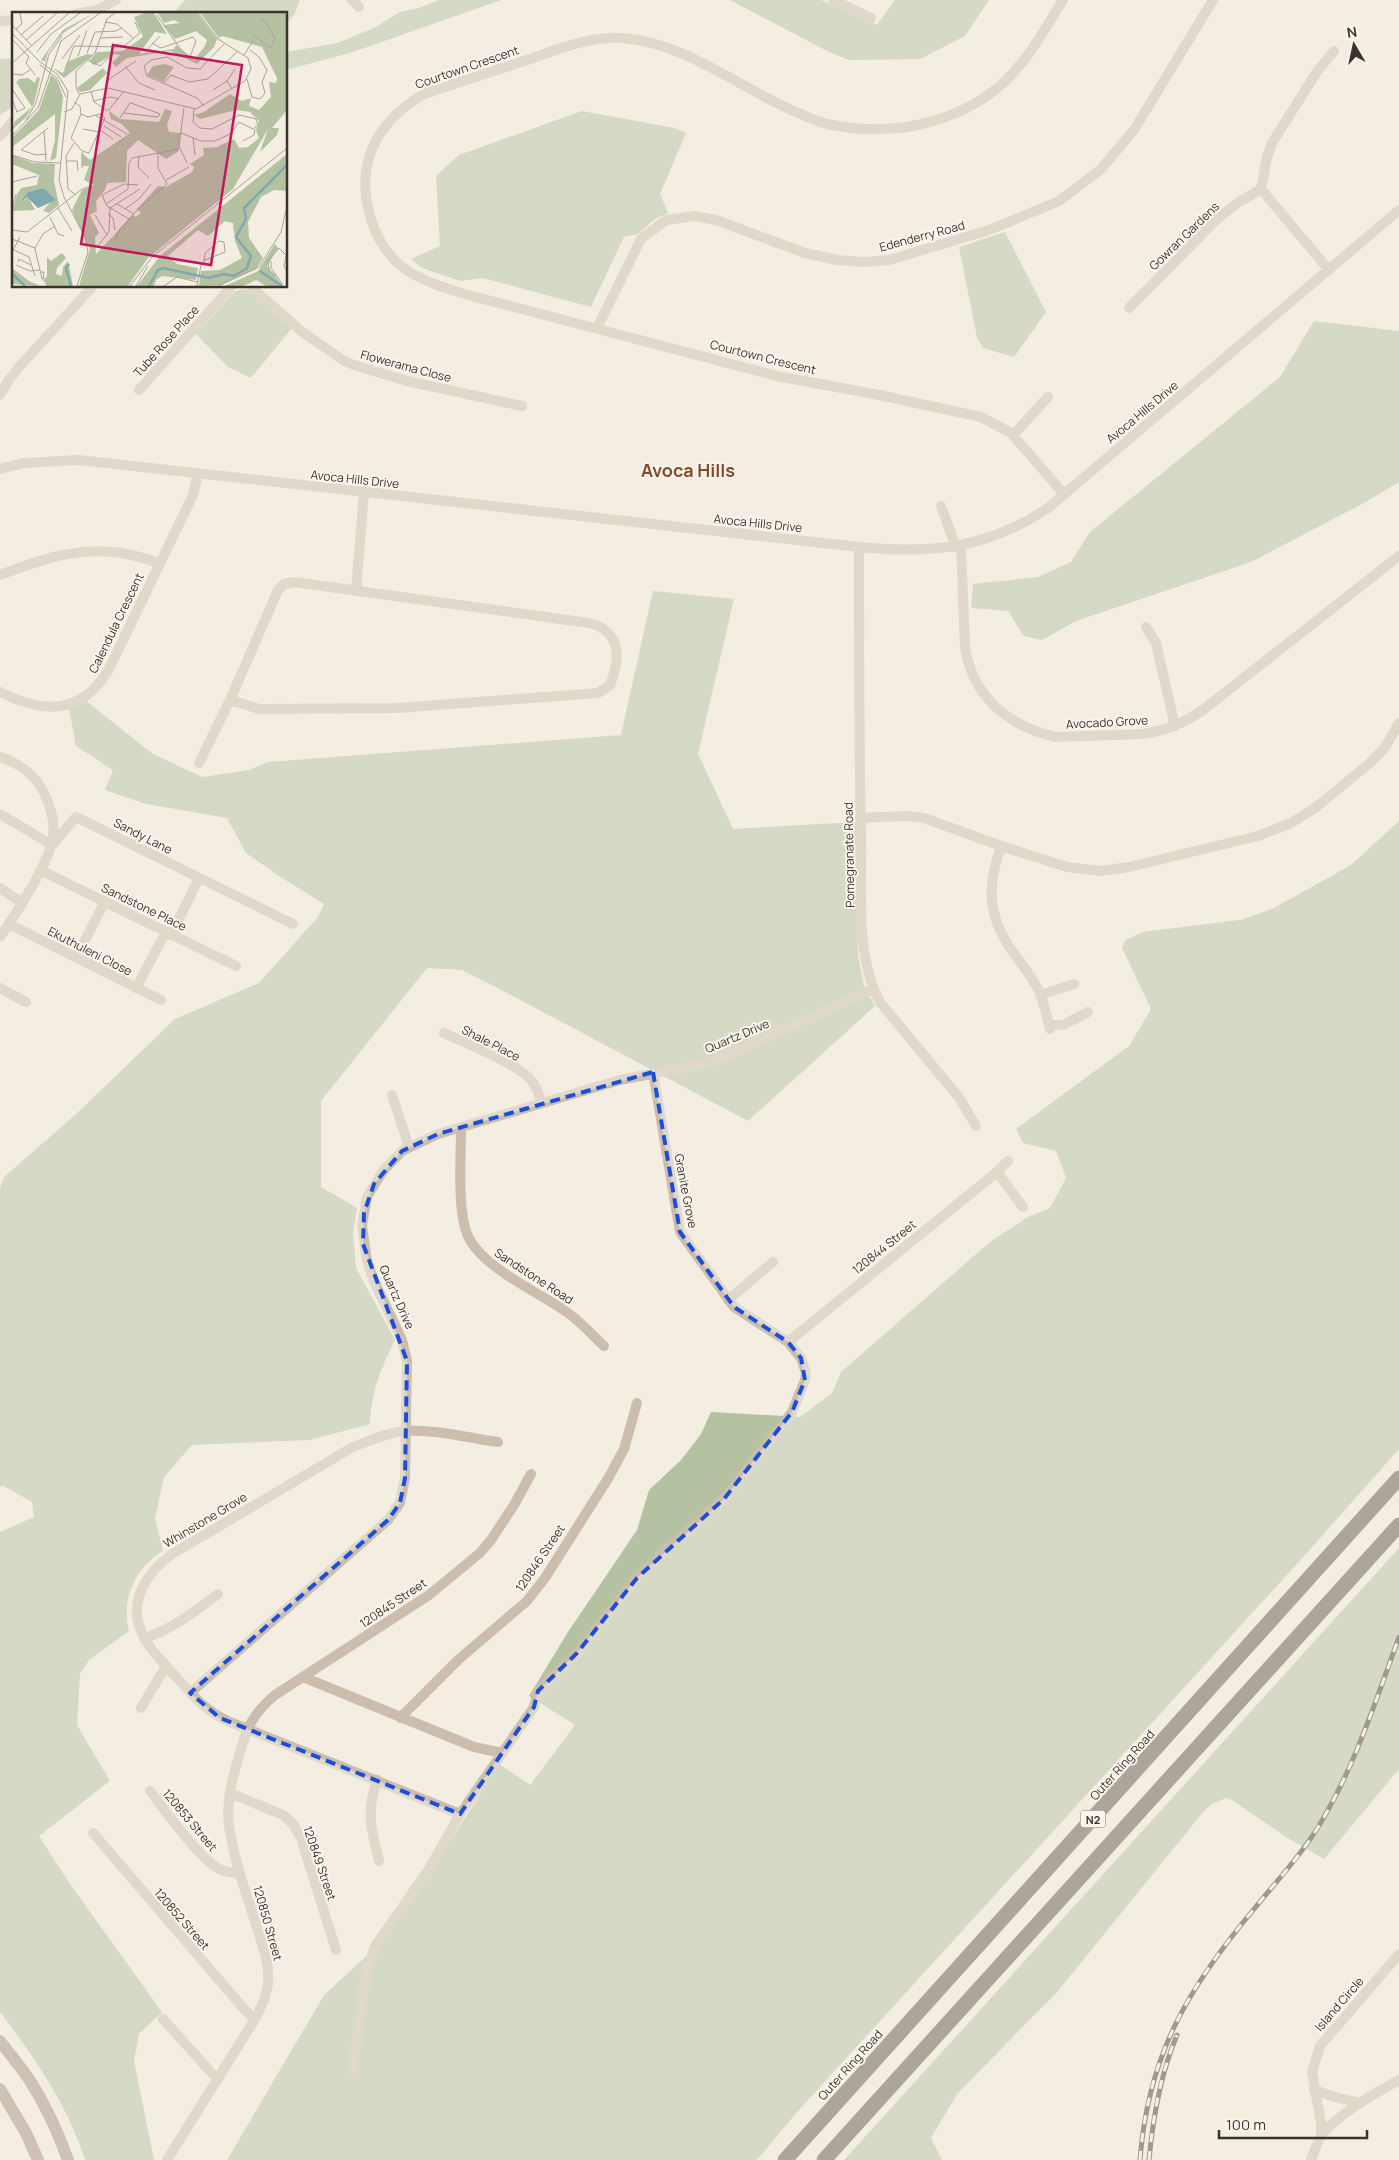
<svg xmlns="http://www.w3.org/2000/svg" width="1399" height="2160" font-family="Manrope,sans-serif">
	<rect width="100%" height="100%" fill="#f3ede2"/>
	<path fill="#b4c2a2" d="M 185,0 L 300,0 L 294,15 L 286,24 L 286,14 L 173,14 Z
		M 439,0 L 501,0 L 353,52 L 286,70 L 286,52 L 337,43 L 374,28 L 400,12 L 419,8 Z
		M 730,0 L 821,0 L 877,25 L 895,0 L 989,0 L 965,36 L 920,59 L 849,60 L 827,51 Z
		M 14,58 L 14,106 L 0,115 L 0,59 Z
		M 582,111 L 675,128 L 686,133 L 660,194 L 668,213 L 655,219 L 638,234 L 624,237 L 591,307 L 483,278 L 460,281 L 422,268 L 411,259 L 440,246 L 436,176 L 459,155 Z
		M 1005,232 L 1046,312 L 1014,357 L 983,348 L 977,337 L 959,247 Z
		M 242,289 L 250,291 L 291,329 L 251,378 L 228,367 L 196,334 L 234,292 Z
		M 1314,321 L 1399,331 L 1399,482 L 1364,503 L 1251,562 L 1076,621 L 1042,640 L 1024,636 L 1008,611 L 971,608 L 973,584 L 1038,577 L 1071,562 L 1090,532 L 1280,377 Z
		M 653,591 L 734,599 L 698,754 L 733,829 L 856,822 L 858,955 L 864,986 L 875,1006 L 748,1121 L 494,986 L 462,970 L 427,968 L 321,1101 L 321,1187 L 357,1208 L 353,1233 L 356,1268 L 395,1340 C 380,1371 372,1389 370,1424 L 310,1440 L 192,1445 L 164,1477 L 155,1518 L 163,1551 C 135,1568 121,1599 129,1631 L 89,1660 L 80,1674 L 77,1725 L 110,1781 L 39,1836 L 70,1884 L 162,2012 L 139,2034 L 134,2061 L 154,2160 L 85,2160 C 67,2104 35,2058 0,2012 L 0,1532 L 34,1517 L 32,1502 L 4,1486 L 0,1486 L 0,1189 L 4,1177 L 75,1115 L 175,1019 L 259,983 L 318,917 L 324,904 L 279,876 L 246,853 L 227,818 L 146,804 L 105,790 L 113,770 L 76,746 L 69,708 L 86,701 L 153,754 L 202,777 L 249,770 L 268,762 L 621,735 Z
		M 1399,821 L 1399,1449 L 1305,1555 L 798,2111 L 757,2160 L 227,2160 L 324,1995 L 385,1939 L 440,1858 L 499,1764 L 530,1785 L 575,1725 L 529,1696 L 568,1632 L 637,1530 L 649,1490 L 681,1460 L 701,1434 L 711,1412 L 800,1417 L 832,1393 L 841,1372 L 990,1242 L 1028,1217 L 1050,1208 L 1066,1178 L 1056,1151 L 1023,1143 L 1016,1129 L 1129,1046 L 1151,1009 L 1122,948 L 1126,940 L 1142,932 L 1240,920 L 1272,909 L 1351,865 Z
		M 1399,1548 L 1399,1769 L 1324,1859 L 1286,1837 L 1232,1800 L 1226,1798 L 1212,1804 L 1204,1811 L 1058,1991 L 957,2094 L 931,2138 L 942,2160 L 844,2160 Z"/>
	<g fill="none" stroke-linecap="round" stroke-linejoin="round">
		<path stroke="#cbbeae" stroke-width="10" d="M 352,0 L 359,7
			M 833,0 L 871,18
			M 1063,0 C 1044,30 1028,61 1001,85 C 953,126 887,137 827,124 C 809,119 791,110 775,102 C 727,78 677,42 623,38 C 588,36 556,50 524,61 C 491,72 457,83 424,94 C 376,122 354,164 371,219 C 377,239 390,260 408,271 C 427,283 451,290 472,296 L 777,376 L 879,395 L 981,417 L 1011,433 L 1064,494
			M 76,14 L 97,10 L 116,0
			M 0,21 L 14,20
			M 0,136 L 14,120
			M 1329,270 L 1261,189 L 1267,157 L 1272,143 L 1318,70 L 1334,51
			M 250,286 L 301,331 L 343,360 L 354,365 L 407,381 L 522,406
			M 1129,308 L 1217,219 L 1236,204 L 1261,189
			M 597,328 L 641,239 L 666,220 L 695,216 L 716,220 L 805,253 L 837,260 L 864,262 L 889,260 L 989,230 L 1059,201 L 1100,170 L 1134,130 L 1213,0
			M 139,390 L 232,286
			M 0,395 L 8,381 L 20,366 L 93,286
			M 1013,435 L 1048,397
			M 0,469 L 24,463 L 79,460 L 859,547 C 930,554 987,549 1048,508 L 1399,210
			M 941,506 L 956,547
			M 859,547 C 859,644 859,742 861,839 C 862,891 855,956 880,1002 L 960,1099 L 976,1126
			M 961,547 L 965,647 C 972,696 1009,727 1056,737 L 1142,734 C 1165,731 1184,723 1203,710 L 1399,556
			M 0,575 C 39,560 78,546 121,553 C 134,555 147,559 159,563
			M 356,591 L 364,492
			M 1146,627 L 1156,643 L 1175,726
			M 0,692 C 42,713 80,716 108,671 L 193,495 L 198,474
			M 0,757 C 21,764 36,775 45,795 C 51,808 55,822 53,836 C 51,861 15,915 0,937
			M 199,763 L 230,700 L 278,590 L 284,584 L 294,582 L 589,623 C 621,631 621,658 610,685 L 598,693 L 398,708 L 259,709 L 230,700
			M 0,814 L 52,845 L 76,817 L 293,924
			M 860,818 L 907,816 L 924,818 L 1001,846 L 1067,867 L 1101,871 L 1129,867 L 1258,836 L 1291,823 L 1315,808 L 1370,763 L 1386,746 L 1399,723
			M 1001,846 C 987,887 987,914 1012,951 C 1021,963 1031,976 1038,989 C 1044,1002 1047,1016 1050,1029
			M 40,870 L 236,966
			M 0,888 L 21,902
			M 9,924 L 161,1000
			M 171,935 L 199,878
			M 76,958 L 105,901
			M 0,988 L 26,1002
			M 136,988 L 166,932
			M 1040,995 L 1074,984
			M 1049,1025 L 1063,1025 L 1088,1012
			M 444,1033 C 467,1044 516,1063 531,1080 C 537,1087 539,1094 541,1102
			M 392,1095 L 409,1147
			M 461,1128 C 461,1158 457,1207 467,1234 C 480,1267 539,1292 568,1313 C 581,1322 592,1335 604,1346
			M 997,1172 L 1023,1207
			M 728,1300 L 773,1262
			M 788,1342 L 997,1172 L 1008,1161
			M 144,1638 C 173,1629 194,1612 218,1594
			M 303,1677 L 474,1747 L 502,1753
			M 190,1693 L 388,1520 L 400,1503 L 405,1478 L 407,1361 L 402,1340 L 374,1281 L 367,1261 L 362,1226 L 367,1197 L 383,1171 L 402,1151 L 438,1134 L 620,1080 L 697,1065 L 723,1057 L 873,989
			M 141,1708 L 166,1666
			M 400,1718 L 458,1660 L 527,1601 L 545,1578 L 609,1477 L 624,1449 L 637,1403
			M 377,1780 C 366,1813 371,1828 379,1861
			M 150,1791 C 164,1809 201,1861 221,1870 C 227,1872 234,1873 240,1873
			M 230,1793 L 283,1815 L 293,1824 L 301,1838 L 336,1950
			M 460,1814 L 230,1722 C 207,1712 194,1697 178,1679 C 166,1665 149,1650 142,1633 C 127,1602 147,1572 172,1554 L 353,1447 C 369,1441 388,1432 405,1431 C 436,1429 468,1438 498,1442
			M 93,1833 L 244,2009 L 255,2019
			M 163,2019 L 218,2080
			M 353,2070 L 366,1972 L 375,1946 L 429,1869 L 460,1814 L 534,1707 L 538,1691 L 577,1653 L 637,1578 L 665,1550 L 724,1499 L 792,1412 L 805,1380 L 806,1373 L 801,1358 L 788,1342 L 734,1307 L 680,1232 L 653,1072
			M 1314,2090 L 1335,2097 L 1361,2103
			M 1321,2136 L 1321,2123 L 1312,2072 L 1320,2046 L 1399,1954
			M 167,2160 L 255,2019 C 261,2008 266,1997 268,1984 C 270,1964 262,1944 256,1925 C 246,1893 234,1860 229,1826 C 226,1802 232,1779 239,1756 C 246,1729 253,1713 275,1695 L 429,1595 L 480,1553 L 491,1540 L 514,1505 L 531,1474
			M 1311,2160 C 1314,2153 1316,2145 1320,2138 C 1332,2117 1377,2092 1399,2080"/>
		<path stroke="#9f8e7f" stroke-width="12" d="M 0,2041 C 9,2053 20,2066 29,2079 C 45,2104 58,2132 68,2160
			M 0,2089 L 26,2133 L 38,2160"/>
		<path stroke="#5a4d43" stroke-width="15" d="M 785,2160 L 1399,1478
			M 824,2160 L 1399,1525"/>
		<defs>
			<path id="rail" d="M 1140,2160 C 1148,2055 1188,1988 1254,1909 C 1274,1884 1297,1860 1315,1832 C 1353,1772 1375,1703 1399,1637
				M 1149,2160 C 1153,2117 1160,2075 1177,2035"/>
		</defs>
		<use href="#rail" stroke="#3a322c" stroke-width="5"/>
		<use href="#rail" stroke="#faf6ee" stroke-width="3" stroke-dasharray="9" stroke-linecap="butt"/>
	</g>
	<path d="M0 0H1399V2160H0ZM 653,1072 L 680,1232 L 734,1307 L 788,1342 L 801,1358 L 805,1380 L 792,1412 L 724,1499 L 637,1578 L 577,1653 L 538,1691 L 534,1707 L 460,1814 L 220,1718 L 190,1693 L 388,1520 L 400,1503 L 405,1478 L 407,1361 L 363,1244 L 364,1213 L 374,1184 L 402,1151 L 438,1134 Z" fill="#f3ede2" fill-opacity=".55" fill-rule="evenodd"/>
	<path fill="none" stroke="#1d4ed8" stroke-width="4" stroke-dasharray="10 6" stroke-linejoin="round" d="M 653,1072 L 680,1232 L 734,1307 L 788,1342 L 801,1358 L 805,1380 L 792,1412 L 724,1499 L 637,1578 L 577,1653 L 538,1691 L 534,1707 L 460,1814 L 220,1718 L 190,1693 L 388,1520 L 400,1503 L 405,1478 L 407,1361 L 363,1244 L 364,1213 L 374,1184 L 402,1151 L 438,1134 Z"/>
	<g text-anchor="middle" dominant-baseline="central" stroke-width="4" stroke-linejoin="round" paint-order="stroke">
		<rect fill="#faf6ee" stroke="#746d66" stroke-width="1" x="1080.5" y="1810.5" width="25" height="17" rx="4"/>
		<g font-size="11" font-weight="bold" fill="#3a322c">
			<text x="1093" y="1819">N2</text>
		</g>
		<g font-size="12" fill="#3a322c" stroke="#faf6ee">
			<text transform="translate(467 67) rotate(-19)">Courtown Crescent</text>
			<text transform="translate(922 236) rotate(-15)">Edenderry Road</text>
			<text transform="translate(1184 236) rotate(-44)">Gowran Gardens</text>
			<text transform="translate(166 341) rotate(-48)">Tube Rose Place</text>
			<text transform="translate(763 357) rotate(14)">Courtown Crescent</text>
			<text transform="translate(406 366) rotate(15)">Flowerama Close</text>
			<text transform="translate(1142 412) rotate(-40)">Avoca Hills Drive</text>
			<text transform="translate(355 479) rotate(6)">Avoca Hills Drive</text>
			<text transform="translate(758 523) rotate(6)">Avoca Hills Drive</text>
			<text transform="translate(116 623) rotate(-64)">Calendula Crescent</text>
			<text transform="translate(1107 722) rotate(-3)">Avocado Grove</text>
			<text transform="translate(143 836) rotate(27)">Sandy Lane</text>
			<text transform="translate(849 855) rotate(-91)">Pomegranate Road</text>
			<text transform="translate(144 907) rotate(26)">Sandstone Place</text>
			<text transform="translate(90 951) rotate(27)">Ekuthuleni Close</text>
			<text transform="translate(737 1036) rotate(-23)">Quartz Drive</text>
			<text transform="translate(491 1043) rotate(27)">Shale Place</text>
			<text transform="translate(686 1191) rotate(79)">Granite Grove</text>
			<text transform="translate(884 1247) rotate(-39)">120844 Street</text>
			<text transform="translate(534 1276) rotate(33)">Sandstone Road</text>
			<text transform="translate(397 1297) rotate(66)">Quartz Drive</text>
			<text transform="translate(205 1520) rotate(-31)">Whinstone Grove</text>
			<text transform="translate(540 1558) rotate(-56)">120846 Street</text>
			<text transform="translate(393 1603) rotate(-34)">120845 Street</text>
			<text transform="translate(1122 1765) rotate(-48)">Outer Ring Road</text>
			<text transform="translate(190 1820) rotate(50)">120853 Street</text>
			<text transform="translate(320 1863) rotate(71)">120849 Street</text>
			<text transform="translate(182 1919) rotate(49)">120852 Street</text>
			<text transform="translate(268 1923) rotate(74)">120850 Street</text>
			<text transform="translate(1339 2004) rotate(-49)">Island Circle</text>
			<text transform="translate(850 2065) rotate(-48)">Outer Ring Road</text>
		</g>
		<g font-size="18" font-weight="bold" fill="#864828" stroke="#faf6ee">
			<text x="688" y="470">Avoca Hills</text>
		</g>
	</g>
	<g transform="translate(12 12)">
		<rect width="275" height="275" fill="#f3ede2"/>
		<path d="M 82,1 L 51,21 L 36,40 L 33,50 L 29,48 L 51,18 ZM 133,1 L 142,1 L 155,22 L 143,20 L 127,42 L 162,37 L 164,33 L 182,48 L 193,34 L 195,28 L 184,19 L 163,27 L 152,13 L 168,11 L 162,8 L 152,11 L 146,1 L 185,1 L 205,27 L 202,35 L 185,52 L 158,39 L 115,46 L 104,55 L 100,51 L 108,43 L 102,42 L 83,53 L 80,52 L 78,48 L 85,40 L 111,39 L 131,25 L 122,5 ZM 188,1 L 275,1 L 275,98 L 260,116 L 267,116 L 265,123 L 248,140 L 256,117 L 221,177 L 136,246 L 116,274 L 67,274 L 78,237 L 60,198 L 71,176 L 82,173 L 72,168 L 77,154 L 70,154 L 70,141 L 78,148 L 118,121 L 110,112 L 99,107 L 97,99 L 108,107 L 147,110 L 153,97 L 160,99 L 155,113 L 157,120 L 168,121 L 167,139 L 154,147 L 126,128 L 115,139 L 114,170 L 95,171 L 93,178 L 84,189 L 85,199 L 78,203 L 87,221 L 83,225 L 84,242 L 121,203 L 124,205 L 129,201 L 125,197 L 146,174 L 154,175 L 180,160 L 182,155 L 178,152 L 192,143 L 191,136 L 205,135 L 222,127 L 227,136 L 236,135 L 247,126 L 244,118 L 247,109 L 238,100 L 224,98 L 188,107 L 182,103 L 192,100 L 218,82 L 230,89 L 239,86 L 237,94 L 247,98 L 259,85 L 257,70 L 264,71 L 265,66 L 250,35 L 210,24 L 207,26 ZM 75,42 L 81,43 L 52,66 L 41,56 L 51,61 L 57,49 ZM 153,52 L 162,55 L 151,70 L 135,63 L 141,54 ZM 91,56 L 95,61 L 78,78 L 68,80 L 65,76 ZM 39,63 L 45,68 L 51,85 L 44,146 L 38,149 L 43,128 L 43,102 L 0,135 L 0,126 L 27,98 ZM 25,65 L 28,66 L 22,92 L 14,105 L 0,118 L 3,109 L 20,95 L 4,70 L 7,67 L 16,66 L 23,71 ZM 275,142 L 275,179 L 262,178 L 249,185 L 236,210 L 237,226 L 251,246 L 244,257 L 209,273 L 187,274 L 189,259 L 208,258 L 230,246 L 223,229 L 221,211 L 213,209 L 196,224 L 186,218 L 156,244 L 165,252 L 186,256 L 184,268 L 150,264 L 144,268 L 142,274 L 125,274 L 148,244 ZM 0,143 L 21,151 L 43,152 L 42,169 L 47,193 L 37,201 L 31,199 L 42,186 L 33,177 L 27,177 L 16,180 L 6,193 L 16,185 L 23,198 L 1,199 L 5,182 L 9,176 L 25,173 L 27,163 L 0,152 ZM 263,232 L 266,236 L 255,254 L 271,274 L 254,274 L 244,268 L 231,274 L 213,274 L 246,259 ZM 50,241 L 54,246 L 45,256 L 44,262 L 50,264 L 51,255 L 56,249 L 61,274 L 35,274 L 31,268 L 35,264 L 35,245 L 39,249 ZM 0,256 L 17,269 L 28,274 L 0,272 Z" fill="#b4c2a2"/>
		<path d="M 27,177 L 33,177 L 44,188 L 26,196 L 15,185 L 6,193 L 16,180 Z" fill="#82a8af"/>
		<path fill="none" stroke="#82a8af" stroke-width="2.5" d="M 57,252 L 54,256 L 59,274M 248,259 L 270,274M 0,262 L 13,274M 137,274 L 146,258 L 151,256 L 197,266 L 211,262 L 222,264 L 235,256 L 239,244 L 224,225 L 234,207 L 232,196 L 275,153"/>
		<path fill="none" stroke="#a9a299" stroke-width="1" d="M 145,3 L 169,38 L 181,47M 248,8 L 253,9 L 263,27 L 259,35M 93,10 L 105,12 L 121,26M 0,13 L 20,34M 4,17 L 10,12 L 8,1M 0,21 L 27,49 L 45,62 L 56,79 L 47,168 L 52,185 L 73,225 L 76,240 L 65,274M 9,23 L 31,4M 242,24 L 259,36M 88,26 L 111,25M 0,27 L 17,45 L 14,51 L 23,63M 14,28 L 45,1M 140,31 L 149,36 L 181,25 L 184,29 L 178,45M 134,39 L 148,24M 25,40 L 39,22 L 68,1M 75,41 L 83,20 L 104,19 L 109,16M 232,43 L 241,29M 66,44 L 75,18M 50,47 L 68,23M 76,48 L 88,54 L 102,41M 0,51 L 57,1M 28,53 L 45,66 L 54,85M 113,54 L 127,71 L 143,78M 53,57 L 62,34 L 111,35 L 128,21 L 123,10M 1,62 L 10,63 L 18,58M 235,67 L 240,85 L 248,87 L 253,81 L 250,70 L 255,58 L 247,45 L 238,38M 151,72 L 159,63 L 177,70 L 196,67 L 226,39M 94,76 L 96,68 L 124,49M 0,77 L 13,96 L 5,100 L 0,87M 220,77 L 215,69 L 223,57M 201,78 L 215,69M 79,79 L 82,90 L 96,99 L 112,79M 67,82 L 64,75 L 64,59 L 83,41 L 95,7 L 103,1M 81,89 L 99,85 L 107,87M 62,90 L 68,94 L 69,102 L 76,105 L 88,102 L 93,106 L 77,141 L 70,139 L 59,126 L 69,102M 192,94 L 185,86 L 135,64 L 132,54 L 139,48 L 155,45 L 175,56 L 188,57 L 212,32M 172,96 L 167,134 L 175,151M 52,100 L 60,97 L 68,82 L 96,76 L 184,97 L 233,69 L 239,57 L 236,46 L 206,27 L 186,1M 83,103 L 115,122M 108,106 L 118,91 L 119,91 L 148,102 L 146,105 L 112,101M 14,108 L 24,91 L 37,42 L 50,24M 92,114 L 109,125M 71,117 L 87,120M 88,118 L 101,127M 32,119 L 34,149M 169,121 L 189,129 L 203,129 L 218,122 L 227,110 L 241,117 L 246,113 L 244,107 L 227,103 L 200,117 L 188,116 L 181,110 L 182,97M 0,124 L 26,96 L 49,29 L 88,1M 181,126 L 183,143M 231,129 L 242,123 L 243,117M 62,131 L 54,144 L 56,177 L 64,183M 35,142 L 24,143 L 9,138 L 36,116M 0,143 L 23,150 L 49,151M 127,144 L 126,155 L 137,166M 55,149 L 65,149 L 66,159M 70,156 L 70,140M 154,168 L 177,155M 0,170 L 25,164M 94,192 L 116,177 L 117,151 L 120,146 L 167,137M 105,192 L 122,202M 46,196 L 60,219M 113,197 L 128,186 L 139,172M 0,199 L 4,182M 96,202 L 101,206 L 103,218M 83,203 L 95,223M 38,205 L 46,222 L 52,224M 117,207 L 95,194 L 90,183 L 112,172 L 126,173M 0,218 L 15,220 L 70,177M 0,227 L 23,236 L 31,222 L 43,214M 103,229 L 107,218 L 126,197 L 155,172 L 146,156 L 146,141M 85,235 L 97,220 L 98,196 L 128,177M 23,236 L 23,237 L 28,258 L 30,267 L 31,267 L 32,260 L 29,260M 0,237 L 17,245 L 23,264M 0,240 L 8,225M 275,240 L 272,254 L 275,260M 259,249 L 259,256 L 271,273M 6,250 L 7,247 L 19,253M 4,253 L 18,259 L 28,258M 264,264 L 257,258 L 256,249 L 267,236 L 274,243M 118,274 L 140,245 L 275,136M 124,274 L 136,254M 152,274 L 165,265 L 185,270M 185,274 L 189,253 L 193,248 L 213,240 L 212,230 L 207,229 L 193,241 L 192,249M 206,274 L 247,255 L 269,220 L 275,194"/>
		<path fill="#c2185b" fill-opacity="0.15" stroke="#c2185b" stroke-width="2.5" d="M 101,33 L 230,53 L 199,253 L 69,232 Z"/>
		<rect width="275" height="275" fill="none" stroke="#3a322c" stroke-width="2.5"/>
	</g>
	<g transform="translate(1354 45) rotate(351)" stroke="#faf6ee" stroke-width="4" paint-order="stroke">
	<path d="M0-4L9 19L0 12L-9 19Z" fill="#3a322c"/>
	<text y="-8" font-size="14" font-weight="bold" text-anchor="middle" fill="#3a322c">N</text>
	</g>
	<path d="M1219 2130v8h148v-8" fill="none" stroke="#3a322c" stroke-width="2.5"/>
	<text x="1226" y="2130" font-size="15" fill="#3a322c" stroke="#faf6ee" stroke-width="4" paint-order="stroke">100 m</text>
</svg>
